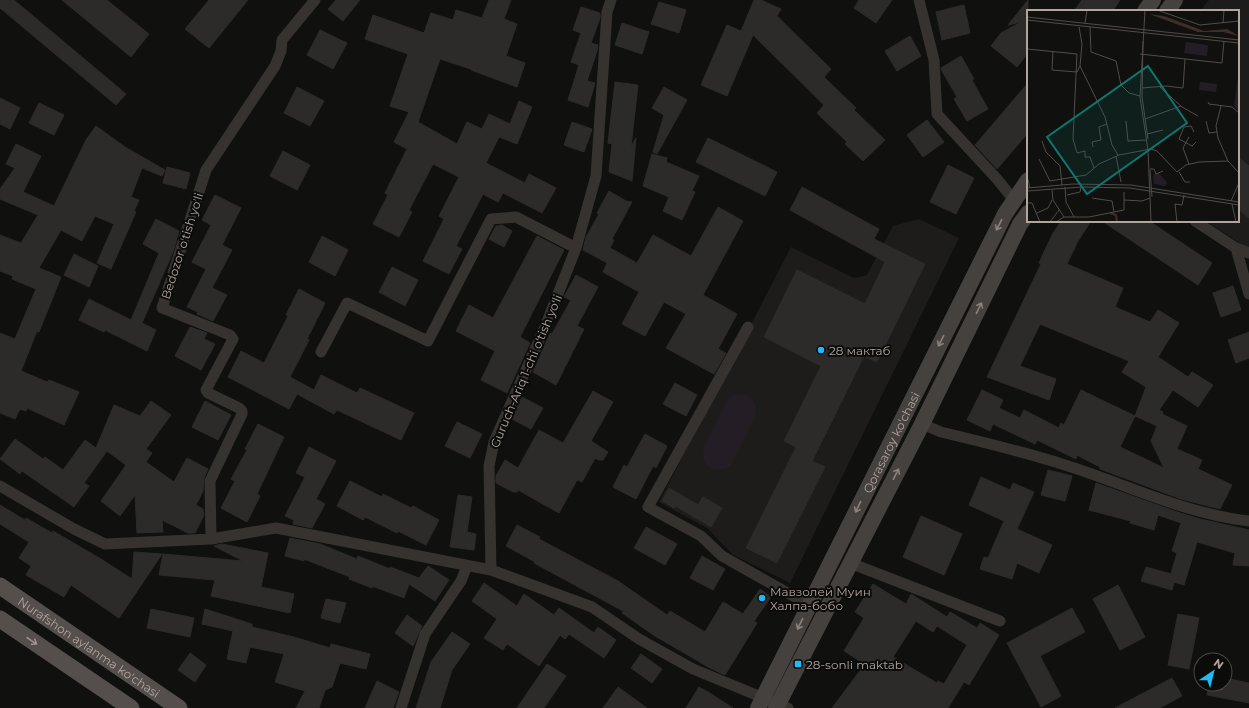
<svg xmlns="http://www.w3.org/2000/svg" width="1249" height="708" font-family="Montserrat,sans-serif">
	<rect width="100%" height="100%" fill="#10100f"/>
	<path fill="#1d1c1b" d="M 1209,0 L 1249,0 L 1249,249 L 1206,221 L 1238,221 L 1238,11 L 1200,11 Z
		M 919,219 L 959,238 L 790,583 L 733,555 L 707,528 L 659,502 L 791,247 L 854,278 L 867,275 L 893,226 Z"/>
	<path fill="#241d25" d="M 741,394 C 753,396 758,404 755,416 L 730,466 C 714,476 700,466 704,448 L 729,398 L 734,395 Z"/>
	<path fill="#2d2b2a" stroke="#2c2b29" fill-rule="evenodd" d="M 0,0 L 14,0 L 126,94 L 116,105 L 0,8 Z
		M 62,0 L 107,0 L 149,34 L 131,57 Z
		M 209,0 L 248,0 L 209,48 L 185,29 Z
		M 336,0 L 360,0 L 343,21 L 328,9 Z
		M 489,0 L 511,0 L 504,19 L 517,24 L 506,56 L 525,63 L 517,87 L 471,70 L 471,69 L 440,59 L 418,122 L 457,144 L 467,122 L 482,129 L 489,114 L 510,124 L 519,101 L 532,107 L 517,144 L 499,137 L 486,163 L 525,183 L 529,174 L 556,188 L 542,213 L 503,193 L 498,202 L 483,194 L 456,246 L 462,249 L 449,274 L 423,261 L 444,219 L 439,216 L 459,177 L 433,164 L 409,210 L 412,212 L 399,237 L 373,224 L 388,195 L 385,193 L 407,149 L 394,142 L 409,112 L 390,106 L 408,54 L 365,39 L 373,15 L 424,33 L 431,13 L 453,20 L 456,10 L 482,18 Z
		M 754,0 L 761,0 L 781,9 L 777,16 L 831,69 L 824,77 L 856,108 L 854,110 L 885,140 L 863,161 L 845,144 L 847,142 L 817,113 L 824,105 L 753,35 L 727,96 L 701,85 L 727,25 L 741,31 Z
		M 859,0 L 892,0 L 876,23 L 854,8 Z
		M 1028,0 L 1028,53 L 1017,67 L 991,46 L 1001,33 L 1021,22 L 1008,25 Z
		M 1082,0 L 1120,0 L 1113,11 L 1074,11 Z
		M 659,2 L 686,10 L 679,33 L 651,24 Z
		M 964,5 L 970,33 L 942,40 L 936,12 Z
		M 581,7 L 600,13 L 600,18 L 591,43 L 598,45 L 597,51 L 587,81 L 595,83 L 588,107 L 568,100 L 579,65 L 571,62 L 581,33 L 573,30 Z
		M 622,23 L 649,32 L 642,54 L 615,45 Z
		M 320,30 L 347,43 L 333,69 L 307,55 Z
		M 910,36 L 921,56 L 897,71 L 885,51 Z
		M 961,56 L 974,79 L 972,80 L 988,109 L 967,121 L 954,99 L 957,97 L 942,71 L 941,68 Z
		M 615,82 L 638,85 L 631,147 L 636,138 L 632,181 L 609,172 L 612,144 L 608,143 Z
		M 1028,83 L 1028,133 L 997,169 L 975,145 Z
		M 297,87 L 324,101 L 310,126 L 284,113 Z
		M 664,87 L 687,100 L 657,154 L 653,152 L 664,115 L 652,108 Z
		M 0,98 L 20,108 L 10,129 L 0,124 Z
		M 39,103 L 64,115 L 54,135 L 29,123 Z
		M 927,120 L 944,142 L 923,157 L 907,135 Z
		M 572,122 L 592,129 L 584,152 L 564,145 Z
		M 96,126 L 125,147 L 165,170 L 162,176 L 142,168 L 131,197 L 139,200 L 134,211 L 136,212 L 111,269 L 97,263 L 114,224 L 95,216 L 82,241 L 61,230 L 39,268 L 61,277 L 39,332 L 37,331 L 21,371 L 47,382 L 49,380 L 79,392 L 64,425 L 27,408 L 26,411 L 20,409 L 15,419 L 0,413 L 0,333 L 15,339 L 36,289 L 12,279 L 13,276 L 0,271 L 0,235 L 21,243 L 38,215 L 0,199 L 0,189 L 15,168 L 6,164 L 16,144 L 41,156 L 23,192 L 54,206 L 86,140 Z
		M 708,138 L 777,172 L 765,196 L 696,162 Z
		M 283,151 L 310,165 L 297,190 L 270,176 Z
		M 652,154 L 667,158 L 666,162 L 699,176 L 692,191 L 695,192 L 682,220 L 663,211 L 669,197 L 643,186 Z
		M 1238,157 L 1249,166 L 1249,218 L 1238,209 Z
		M 948,165 L 974,178 L 956,214 L 930,202 Z
		M 167,167 L 190,173 L 186,189 L 163,183 Z
		M 802,187 L 879,229 L 874,239 L 925,264 L 877,362 L 864,356 L 837,411 L 812,461 L 825,467 L 777,563 L 746,548 L 796,447 L 784,441 L 821,366 L 764,337 L 797,270 L 865,304 L 885,262 L 790,210 Z
		M 609,191 L 626,201 L 632,202 L 612,239 L 614,240 L 610,248 L 637,263 L 653,235 L 691,256 L 718,207 L 743,221 L 703,295 L 737,314 L 718,349 L 726,353 L 714,374 L 666,348 L 686,314 L 664,302 L 645,336 L 622,324 L 639,292 L 603,272 L 607,263 L 583,250 L 586,237 L 599,214 L 597,213 Z
		M 215,195 L 241,208 L 222,245 L 232,250 L 212,288 L 227,295 L 213,321 L 197,314 L 198,312 L 187,307 L 206,269 L 192,262 L 211,225 L 202,220 Z
		M 156,219 L 179,231 L 173,252 L 142,323 L 156,330 L 147,351 L 105,330 L 104,332 L 79,320 L 89,299 L 131,320 L 159,253 L 143,244 Z
		M 1061,221 L 1091,221 L 1078,241 L 1067,264 L 1123,288 L 1115,307 L 1150,322 L 1158,310 L 1179,323 L 1158,357 L 1188,377 L 1192,372 L 1213,385 L 1198,407 L 1173,390 L 1159,410 L 1163,412 L 1162,414 L 1187,426 L 1177,449 L 1202,460 L 1198,469 L 1232,485 L 1220,509 L 1181,499 L 1100,469 L 1100,467 L 1077,455 L 1076,459 L 1037,440 L 1035,444 L 993,424 L 990,431 L 967,420 L 982,390 L 1003,400 L 999,408 L 1020,418 L 1024,410 L 1059,428 L 1061,423 L 1064,425 L 1081,390 L 1135,416 L 1146,387 L 1122,372 L 1129,361 L 1040,324 L 1020,366 L 1056,379 L 1049,400 L 987,377 L 1041,264 L 1039,263 L 1052,235 ZM 1135,416 L 1157,426 L 1151,441 L 1164,468 L 1120,447 Z
		M 1102,221 L 1149,221 L 1212,263 L 1198,285 Z
		M 502,225 L 512,231 L 504,247 L 489,239 L 496,226 Z
		M 322,236 L 348,250 L 335,276 L 309,262 Z
		M 537,236 L 564,250 L 520,337 L 530,343 L 507,393 L 481,380 L 495,351 L 456,331 L 469,305 L 493,318 Z
		M 74,254 L 98,266 L 89,287 L 64,275 Z
		M 392,267 L 418,280 L 405,306 L 379,292 Z
		M 576,275 L 598,287 L 577,326 L 584,329 L 556,385 L 533,372 L 550,333 L 552,334 L 571,300 L 564,297 Z
		M 1233,286 L 1241,310 L 1221,317 L 1213,293 Z
		M 299,289 L 325,303 L 307,339 L 309,340 L 290,377 L 314,390 L 321,375 L 357,393 L 360,388 L 414,413 L 401,440 L 337,410 L 334,414 L 297,394 L 289,409 L 228,377 L 241,351 L 264,363 L 288,316 L 286,315 Z
		M 190,327 L 207,333 L 204,339 L 215,344 L 201,370 L 175,356 Z
		M 1249,332 L 1249,358 L 1236,363 L 1228,340 Z
		M 675,383 L 697,395 L 686,416 L 663,404 Z
		M 593,391 L 613,402 L 591,441 L 608,452 L 603,460 L 599,460 L 595,458 L 582,482 L 577,480 L 559,513 L 518,490 L 517,492 L 513,492 L 496,483 L 496,476 L 505,460 L 518,468 L 539,430 L 563,443 Z
		M 522,397 L 543,408 L 531,429 L 512,419 Z
		M 151,401 L 171,415 L 146,449 L 152,453 L 146,462 L 174,482 L 187,458 L 208,469 L 204,478 L 203,491 L 196,505 L 203,509 L 204,515 L 195,533 L 188,533 L 162,520 L 163,532 L 137,533 L 135,495 L 120,516 L 101,501 L 126,465 L 107,451 L 84,483 L 89,486 L 74,507 L 22,471 L 20,474 L 0,459 L 15,439 L 43,459 L 45,457 L 63,470 L 85,440 L 96,448 L 114,405 L 140,416 Z
		M 205,401 L 231,415 L 218,440 L 192,427 Z
		M 457,422 L 482,434 L 470,458 L 445,446 Z
		M 258,424 L 284,437 L 257,494 L 260,496 L 247,522 L 221,508 L 235,481 L 231,479 L 247,450 L 245,449 Z
		M 645,434 L 667,446 L 656,468 L 653,466 L 636,499 L 613,487 L 624,465 L 627,467 Z
		M 309,447 L 336,461 L 316,499 L 325,504 L 312,528 L 293,524 L 294,520 L 285,516 L 305,477 L 296,473 Z
		M 1048,470 L 1072,476 L 1065,501 L 1041,495 Z
		M 981,477 L 1010,490 L 1013,483 L 1034,492 L 1017,529 L 1052,545 L 1039,573 L 1017,563 L 1012,579 L 980,569 L 984,557 L 988,558 L 1004,521 L 969,505 Z
		M 350,481 L 382,497 L 383,494 L 411,508 L 413,506 L 439,520 L 426,545 L 398,531 L 397,533 L 365,517 L 363,520 L 337,506 Z
		M 1096,483 L 1177,512 L 1200,519 L 1249,530 L 1249,566 L 1233,565 L 1235,553 L 1197,542 L 1184,585 L 1174,582 L 1172,590 L 1141,581 L 1146,567 L 1171,574 L 1177,553 L 1172,551 L 1181,523 L 1158,515 L 1154,530 L 1130,523 L 1131,521 L 1089,510 Z
		M 669,488 L 698,505 L 703,497 L 722,508 L 711,527 L 675,506 L 674,508 L 662,501 Z
		M 458,495 L 472,497 L 467,532 L 476,534 L 474,550 L 450,547 Z
		M 0,505 L 25,520 L 26,518 L 52,533 L 53,531 L 101,559 L 132,579 L 134,552 L 162,554 L 119,618 L 71,585 L 64,597 L 26,575 L 31,566 L 19,558 L 29,542 L 0,524 Z
		M 921,516 L 962,534 L 944,575 L 903,557 Z
		M 517,525 L 540,537 L 539,539 L 618,581 L 667,615 L 670,611 L 705,632 L 723,602 L 743,614 L 760,589 L 771,597 L 754,621 L 757,623 L 725,675 L 710,668 L 655,636 L 622,613 L 623,611 L 534,563 L 535,562 L 506,546 Z
		M 646,527 L 677,544 L 665,565 L 634,548 Z
		M 290,538 L 320,544 L 357,559 L 358,556 L 390,569 L 390,567 L 419,578 L 428,566 L 449,580 L 435,601 L 409,584 L 404,598 L 372,586 L 372,588 L 349,579 L 350,577 L 304,559 L 304,561 L 285,556 Z
		M 222,544 L 268,553 L 261,587 L 294,594 L 290,613 L 211,596 L 215,580 L 159,575 L 163,554 L 243,561 L 214,546 Z
		M 702,556 L 725,569 L 713,590 L 690,578 Z
		M 484,583 L 517,606 L 524,594 L 554,615 L 559,608 L 594,633 L 598,627 L 616,640 L 604,658 L 569,634 L 565,639 L 560,635 L 539,666 L 507,644 L 503,650 L 484,638 L 497,619 L 472,601 Z
		M 873,584 L 906,604 L 911,594 L 947,617 L 950,612 L 977,628 L 980,623 L 999,635 L 969,685 L 964,682 L 948,708 L 832,708 L 865,664 L 844,651 L 864,618 L 855,612 ZM 916,621 L 933,632 L 937,626 L 967,645 L 944,684 L 938,681 L 937,683 L 893,657 Z
		M 1118,585 L 1145,637 L 1120,650 L 1093,599 Z
		M 326,599 L 346,603 L 340,623 L 321,618 Z
		M 1072,608 L 1085,632 L 1040,656 L 1061,696 L 1041,707 L 1007,643 Z
		M 151,609 L 194,618 L 190,637 L 147,628 Z
		M 205,609 L 252,624 L 252,627 L 294,637 L 330,648 L 331,644 L 370,654 L 366,669 L 340,663 L 332,687 L 325,690 L 319,708 L 296,708 L 305,691 L 275,682 L 284,654 L 250,647 L 246,663 L 227,659 L 233,631 L 202,624 Z
		M 1178,614 L 1199,618 L 1189,669 L 1168,665 Z
		M 407,615 L 422,626 L 413,646 L 395,633 Z
		M 452,632 L 470,644 L 452,670 L 440,708 L 416,708 L 431,662 Z
		M 190,653 L 206,665 L 195,682 L 178,670 Z
		M 641,654 L 662,669 L 652,683 L 631,668 Z
		M 547,664 L 566,676 L 544,708 L 517,708 Z
		M 1172,678 L 1182,696 L 1160,708 L 1115,708 Z
		M 1225,678 L 1249,683 L 1249,703 L 1207,695 L 1209,684 L 1225,684 Z
		M 377,681 L 399,692 L 393,708 L 365,708 Z
		M 618,687 L 647,708 L 603,708 Z
		M 699,687 L 708,692 L 733,708 L 686,708 Z"/>
	<g fill="none" stroke-linecap="round" stroke-linejoin="round">
		<path stroke="#353230" stroke-width="11" d="M 919,0 L 934,60 L 937,114 L 997,179 L 1014,200
			M 1195,221 L 1236,248 L 1249,253
			M 1236,248 L 1249,294
			M 748,327 L 648,507 L 701,536 L 722,556 L 809,605
			M 321,352 L 347,303 L 428,341 L 491,219 L 516,217 L 576,248
			M 922,424 L 941,432 C 983,442 1025,452 1065,465 C 1126,484 1185,514 1249,521
			M 0,486 L 74,529 L 105,544 L 211,539 L 276,528 L 491,570 L 592,607 L 639,639 L 693,669 L 788,708
			M 211,539 L 210,481 L 242,414 L 242,411 L 239,408 L 208,393 L 206,390 L 233,339 L 230,335 L 162,308 L 206,170 L 275,66 L 281,51 L 282,40 L 315,0
			M 850,563 L 1000,621
			M 491,570 L 489,466 L 494,442 L 545,327 L 576,248 L 596,176 L 607,12 L 611,0
			M 401,708 L 425,634 L 461,581 L 467,566"/>
		<g stroke="#45413e" stroke-width="16">
			<path d="M 1145,11 L 1153,0"/>
			<path d="M 1167,11 L 1175,0"/>
			<path id="s1" d="M 758,708 L 1005,214 L 1028,180"/>
			<path d="M 776,708 L 922,424 L 1020,224 L 1028,213"/>
		</g>
		<g stroke="#544f4c" stroke-width="17">
			<path id="s2" d="M 0,586 L 179,708"/>
			<path d="M 0,619 L 131,708"/>
		</g>
	</g>
	<defs><path id="oneway-shaft" d="M-6 0H5M1.5-3L5.5 0L1.5 3" fill="none" stroke-width="1.6" stroke-linecap="round" stroke-linejoin="round"/></defs>
	<g stroke="#8c827d">
		<use href="#oneway-shaft" transform="translate(999 225) rotate(117)"/>
		<use href="#oneway-shaft" transform="translate(979 308) rotate(-64)"/>
		<use href="#oneway-shaft" transform="translate(941 341) rotate(117)"/>
		<use href="#oneway-shaft" transform="translate(896 474) rotate(-63)"/>
		<use href="#oneway-shaft" transform="translate(858 507) rotate(116)"/>
		<use href="#oneway-shaft" transform="translate(800 624) rotate(116)"/>
	</g>
	<use stroke="#9f948e" href="#oneway-shaft" transform="translate(32 641) rotate(34)"/>
	<g fill="#1fbaf8" stroke="#0b0b0a" stroke-width="1.5">
		<circle cx="821" cy="350" r="4"/>
		<circle cx="762" cy="598" r="4"/>
		<rect x="794" y="660" width="8" height="8" rx="2"/>
	</g>
	<g text-anchor="middle" dominant-baseline="central" stroke-width="4" stroke-linejoin="round" paint-order="stroke">
		<g font-size="12" fill="#b2a59f" stroke="#0b0b0a">
			<text transform="translate(182 246) rotate(-72)">Bedozor o'tish yo'li</text>
			<text transform="translate(526 371) rotate(-67)">Guruch-Ariq 1-chi o'tish yo'li</text>
			<text stroke="none"><textPath href="#s1" startOffset="297">Qorasaroy ko'chasi</textPath></text>
			<text stroke="none"><textPath href="#s2" startOffset="108">Nurafshon aylanma ko'chasi</textPath></text>
		</g>
		<g font-size="12" fill="#b2a59f" stroke="#0b0b0a" text-anchor="start">
			<text x="829" y="350">28 мактаб</text>
			<text x="770" y="591">Мавзолей Муин<tspan x="770" dy="14">Халпа-бобо</tspan></text>
			<text x="806" y="664">28-sonli maktab</text>
		</g>
	</g>
	<g transform="translate(1027 10)">
		<rect width="212" height="212" fill="#10100f"/>
		<path d="M 159,32 L 181,35 L 180,46 L 157,43 ZM 212,59 L 212,101 L 207,96 ZM 173,72 L 190,74 L 189,82 L 172,80 ZM 132,163 L 140,173 L 138,176 L 127,174 L 126,165 Z" fill="#241d25"/>
		<path d="M 122,4 L 137,6 L 177,21 L 200,19 L 212,26 L 196,22 L 171,22 Z" fill="#3e2d2b"/>
		<path fill="none" stroke="#3e2d2b" stroke-width="2" d="M 83,203 L 89,205 L 90,212"/>
		<path fill="none" stroke="#514c49" stroke-width="1" d="M 118,0 L 113,87 L 121,140 L 124,212M 130,0 L 173,15 L 212,11M 0,7 L 212,30M 0,10 L 212,33M 58,13 L 60,0M 196,13 L 197,0M 52,17 L 55,34 L 53,56 L 78,107 L 85,135 L 91,145M 63,17 L 64,42 L 89,51 L 94,75 L 102,83 L 113,86M 116,31 L 115,87 L 121,129M 0,39 L 50,44 L 46,129 L 50,143 L 58,141 L 58,147 L 63,147 L 67,158M 26,41 L 25,60 L 50,62 L 53,56M 113,44 L 195,53 L 197,31M 133,77 L 155,97 L 171,106M 115,78 L 139,76 L 156,78 L 158,49M 181,92 L 182,94 L 205,97 L 212,103M 194,96 L 189,116 L 191,128 L 201,151 L 212,163M 118,109 L 154,96M 99,111 L 101,131 L 119,130M 179,111 L 182,123 L 190,122M 167,122 L 164,116 L 157,117 L 152,129 L 165,136 L 169,132M 120,124 L 136,120M 162,127 L 156,138 L 162,154M 15,131 L 19,142 L 33,156 L 35,175M 66,137 L 65,132 L 74,130 L 72,117 L 80,114M 89,146 L 94,172M 12,149 L 23,171 L 59,165 L 72,154 L 92,145 L 124,139 L 130,141 L 150,162 L 159,155 L 172,152 L 201,151M 123,159 L 127,159 L 129,164 L 136,161M 123,160 L 125,187M 152,162 L 158,172 L 163,172M 0,166 L 3,178M 38,177 L 39,192 L 47,207M 0,178 L 46,174 L 104,175 L 212,192M 25,180 L 26,190 L 37,207M 0,181 L 55,177 L 103,178 L 212,195M 40,185 L 53,182 L 54,177M 65,188 L 85,191 L 87,202M 97,190 L 115,191 L 123,188M 204,191 L 212,173M 0,193 L 5,193 L 13,212M 205,194 L 209,212M 10,203 L 21,198 L 25,190M 23,212 L 32,200M 29,212 L 37,207 L 62,207 L 97,200 L 97,182M 150,212 L 148,194 L 155,195 L 157,185"/>
		<path fill="#0f766e" fill-opacity="0.15" stroke="#0f766e" stroke-width="2" d="M 121,56 L 160,113 L 60,184 L 20,127 Z"/>
		<rect width="212" height="212" fill="none" stroke="#b2a59f" stroke-width="2"/>
	</g>
	<g transform="translate(1213 672) rotate(35)"><circle r="19" fill="#0b0b0a" stroke="#4e4946"/>
	<path d="M0-3L7 15L0 10L-7 15Z" fill="#1fbaf8"/>
	<text y="-6" font-size="11" font-weight="bold" text-anchor="middle" fill="#b2a59f">N</text>
	</g>
</svg>
